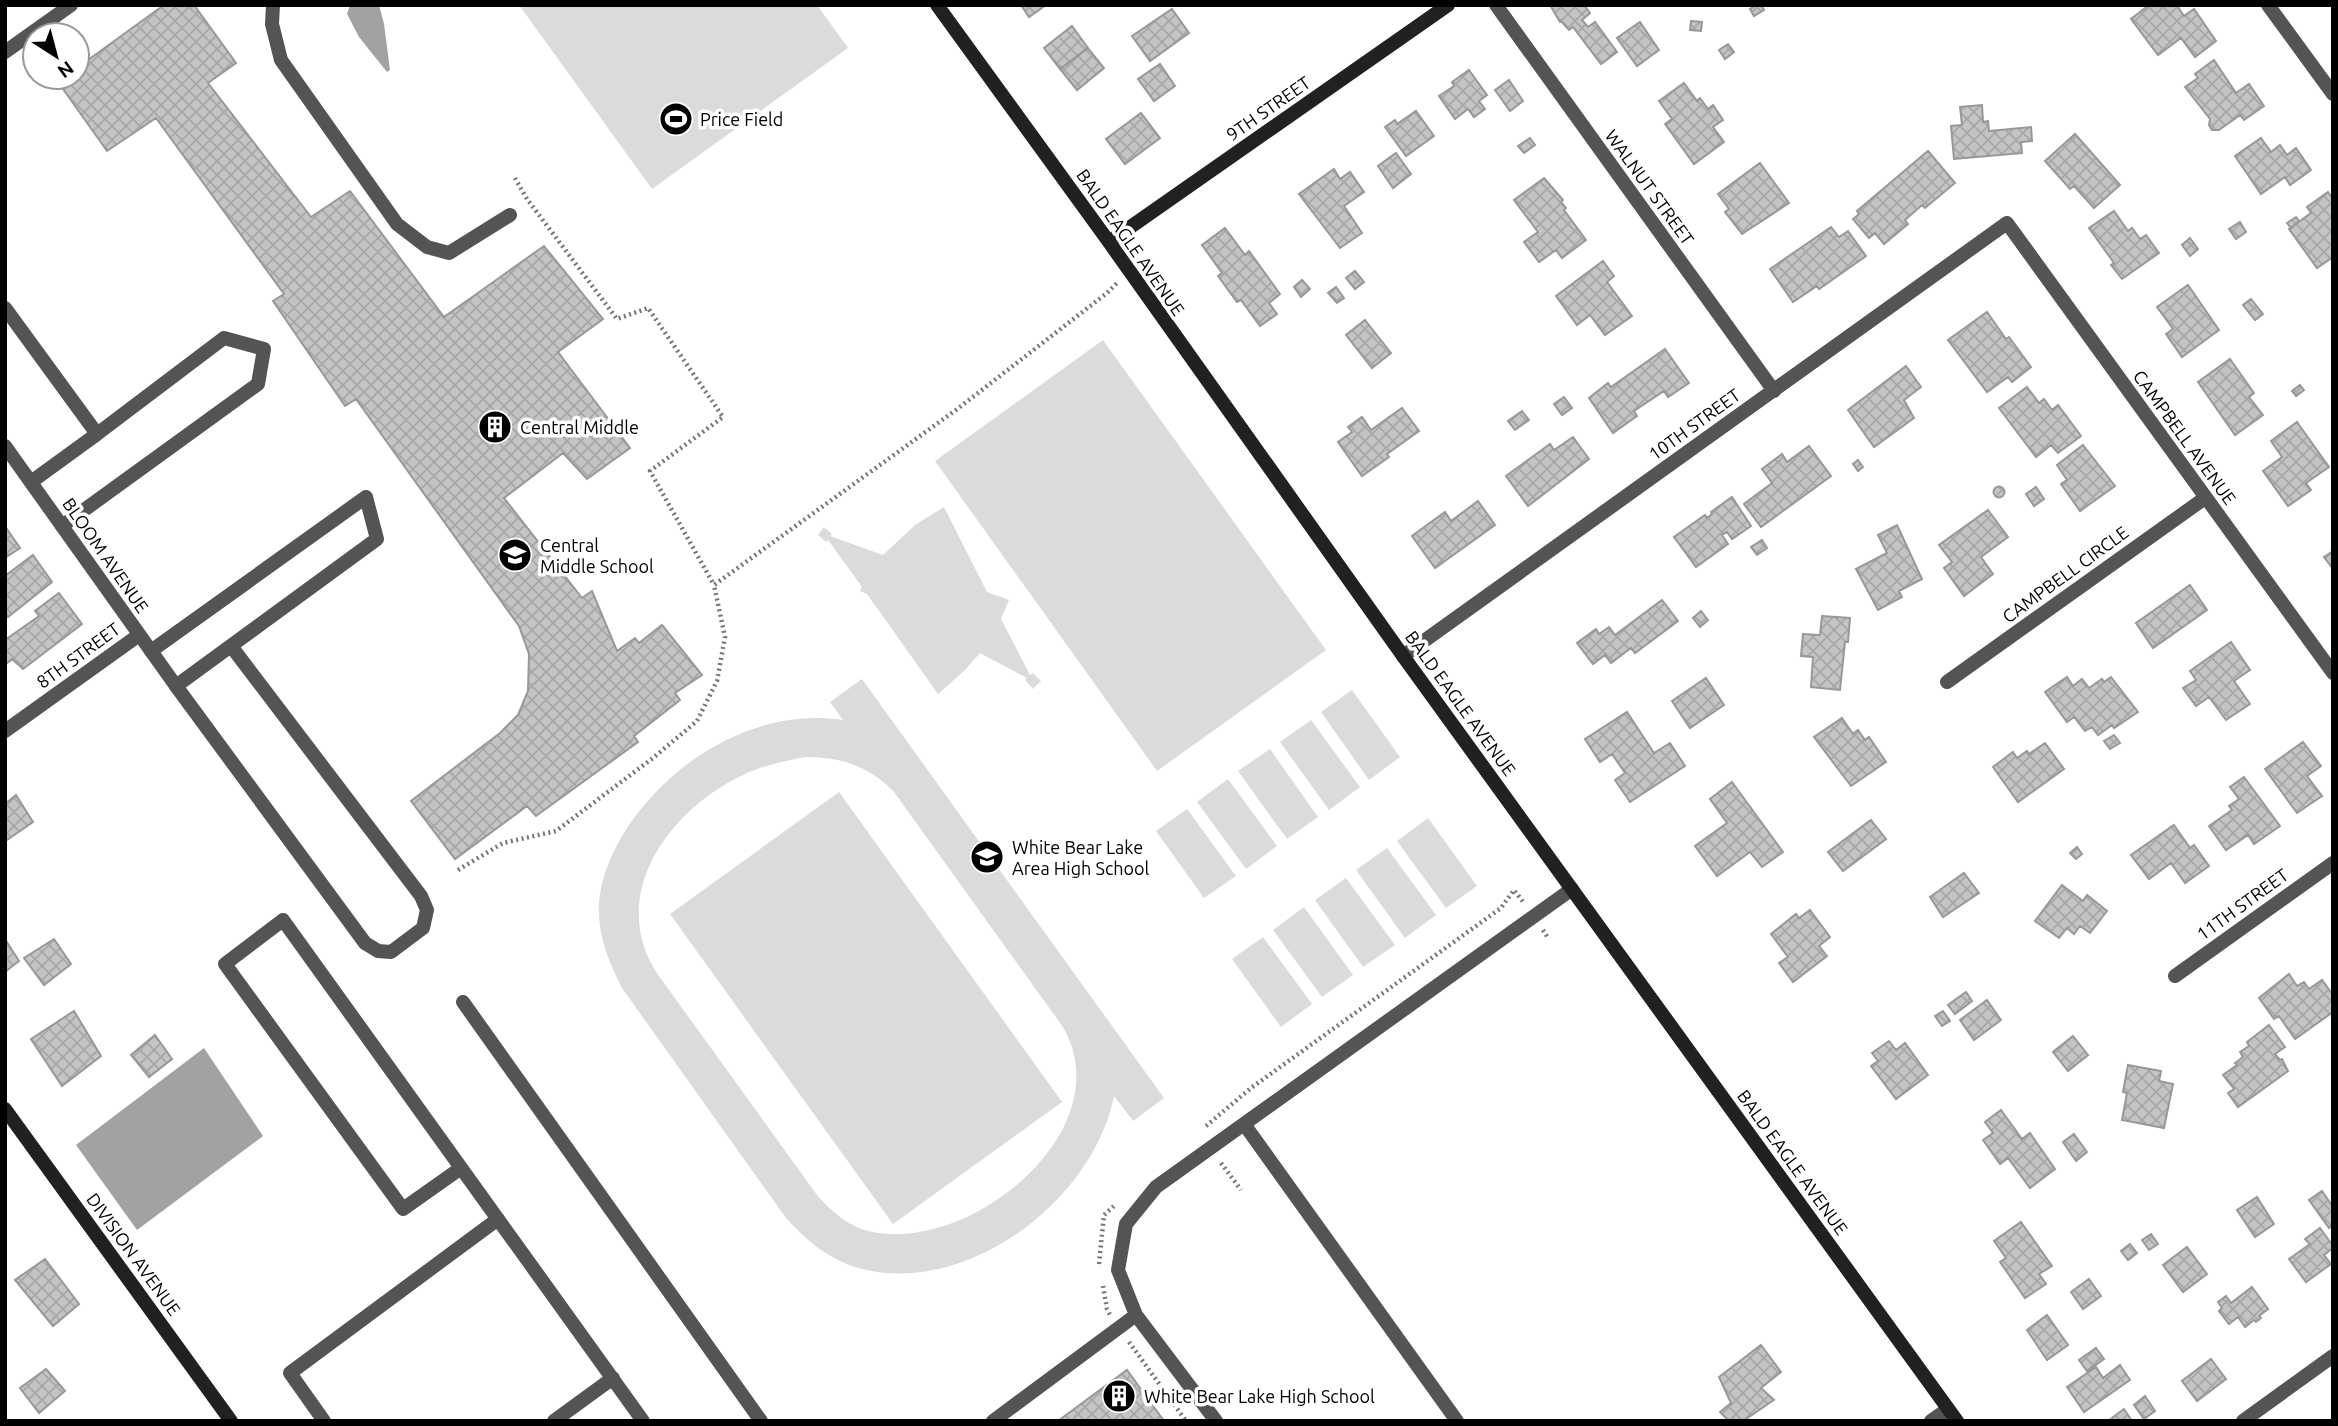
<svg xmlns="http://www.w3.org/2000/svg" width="2338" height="1426" font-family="Ubuntu,sans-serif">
	<defs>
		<pattern id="building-cross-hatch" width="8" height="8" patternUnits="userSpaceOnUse" patternTransform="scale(1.75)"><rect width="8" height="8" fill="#c4c4c4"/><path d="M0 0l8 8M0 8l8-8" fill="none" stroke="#a7a7a7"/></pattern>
	</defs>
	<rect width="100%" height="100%" fill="#fff"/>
	<path fill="#dbdbdb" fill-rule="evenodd" d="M 519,5 L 817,5 L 848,48 L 652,189 Z
		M 1103,340 L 1326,650 L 1157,771 L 935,461 Z
		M 944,507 L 987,592 L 1009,600 L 1001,619 L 1030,675 L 1033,673 L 1041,681 L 1033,689 L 1025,680 L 1027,678 L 980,653 L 965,670 L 938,694 L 867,594 L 860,591 L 862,587 L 828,540 L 826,542 L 818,535 L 824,527 L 832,534 L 830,536 L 883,555 L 915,525 Z
		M 862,679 L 1164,1098 L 1133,1121 L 1114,1096 C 1093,1202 963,1300 855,1267 C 827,1258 806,1240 786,1218 L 622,988 C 608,961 597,933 599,902 C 601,876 613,850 627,828 C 673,759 757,707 843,720 L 830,702 ZM 805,757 C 841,757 869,766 894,792 L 1063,1027 C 1122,1130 972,1252 873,1232 C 850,1228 832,1212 817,1195 L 659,976 C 605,898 668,810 743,775 C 762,766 784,761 805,757 Z
		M 1352,690 L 1400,757 L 1369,780 L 1321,712 Z
		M 1311,720 L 1360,787 L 1329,810 L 1280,742 Z
		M 1270,749 L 1318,817 L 1287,839 L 1238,771 Z
		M 1228,779 L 1277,846 L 1246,869 L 1197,802 Z
		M 839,792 L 1062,1102 L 893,1224 L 670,914 Z
		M 1187,809 L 1236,876 L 1204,898 L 1156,831 Z
		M 1428,818 L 1477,886 L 1446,908 L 1397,841 Z
		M 1387,848 L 1436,915 L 1405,938 L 1356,870 Z
		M 1346,878 L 1395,945 L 1363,967 L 1315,900 Z
		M 1304,907 L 1353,975 L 1322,997 L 1273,930 Z
		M 1263,937 L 1312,1004 L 1281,1027 L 1232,959 Z"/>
	<path fill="#a2a2a2" d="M 350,5 L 379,5 L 384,24 L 390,70 L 387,72 L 359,37 L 347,14 Z
		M 204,1048 L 263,1136 L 137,1230 L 76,1145 Z"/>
	<path fill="url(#building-cross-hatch)" stroke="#989898" stroke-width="2" d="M 164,5 L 194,5 L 236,63 L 208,83 L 311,217 L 350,191 L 444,317 L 544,246 L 603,319 L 558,352 L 630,448 L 587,479 L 563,453 L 504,498 L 582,598 L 592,591 L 617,651 L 635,638 L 639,643 L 662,625 L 702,675 L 675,693 L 680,700 L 634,736 L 638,742 L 536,816 L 527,806 L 455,859 L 411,801 L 500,733 L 518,715 L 528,691 L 529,654 L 519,626 L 356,399 L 345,406 L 273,301 L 284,294 L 156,118 L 107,151 L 58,82 L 64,77 L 77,77 L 77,68 Z
		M 1021,5 L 1046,5 L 1029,17 Z
		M 1550,5 L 1584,5 L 1590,13 L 1582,20 L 1588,27 L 1595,22 L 1617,52 L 1601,64 L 1573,27 L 1569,30 L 1561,21 L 1560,22 Z
		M 1756,5 L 1761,5 L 1764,10 L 1754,16 L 1750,9 Z
		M 2149,5 L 2179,5 L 2178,7 L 2184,16 L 2194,9 L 2216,41 L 2195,57 L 2181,38 L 2158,55 L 2131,19 Z
		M 1172,9 L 1189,33 L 1150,61 L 1132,36 Z
		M 1691,21 L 1702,22 L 1701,31 L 1690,30 Z
		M 1640,22 L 1659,50 L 1637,66 L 1617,38 Z
		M 1072,26 L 1088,48 L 1060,69 L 1044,48 Z
		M 1728,44 L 1734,52 L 1725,59 L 1719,50 Z
		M 1088,48 L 1104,68 L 1077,90 L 1060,69 Z
		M 2214,60 L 2236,93 L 2249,84 L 2264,106 L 2244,120 L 2240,115 L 2219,130 L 2212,130 L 2209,125 L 2210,119 L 2185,87 L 2198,78 L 2195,74 Z
		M 1160,64 L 1175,86 L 1154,101 L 1138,79 Z
		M 1469,70 L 1487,95 L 1479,101 L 1485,109 L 1474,117 L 1468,109 L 1455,119 L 1439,96 L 1454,86 L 1452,82 Z
		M 1509,80 L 1523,101 L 1510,111 L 1495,90 Z
		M 1684,83 L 1697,101 L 1700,98 L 1708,109 L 1713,105 L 1723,120 L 1713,127 L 1724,142 L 1694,164 L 1665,124 L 1672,119 L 1659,101 Z
		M 1982,105 L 1983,122 L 1988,121 L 1989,131 L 2031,127 L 2032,141 L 2021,142 L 2022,153 L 1954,159 L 1951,126 L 1962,125 L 1960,107 Z
		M 1416,111 L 1434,136 L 1406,156 L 1385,127 L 1395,120 L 1397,124 Z
		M 1141,113 L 1160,138 L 1125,164 L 1106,139 Z
		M 2075,134 L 2120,185 L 2094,208 L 2074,186 L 2070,189 L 2045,161 Z
		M 1530,138 L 1535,145 L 1524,153 L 1518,146 Z
		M 2261,138 L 2271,152 L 2280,145 L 2287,155 L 2296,148 L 2311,170 L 2290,185 L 2285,177 L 2261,194 L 2235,156 Z
		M 1928,151 L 1955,183 L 1925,208 L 1922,205 L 1905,220 L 1908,224 L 1884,244 L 1875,233 L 1869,238 L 1853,219 L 1859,214 L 1857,211 Z
		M 1396,153 L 1411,174 L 1393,188 L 1378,166 Z
		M 1760,163 L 1789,203 L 1742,234 L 1725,212 L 1729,209 L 1718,194 Z
		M 1334,169 L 1340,179 L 1350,172 L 1364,192 L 1344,206 L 1362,233 L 1340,248 L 1299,194 Z
		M 1544,178 L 1563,200 L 1561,202 L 1566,208 L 1564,210 L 1586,240 L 1562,258 L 1556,250 L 1539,262 L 1524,242 L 1538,232 L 1514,200 Z
		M 2328,192 L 2333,199 L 2333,257 L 2317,268 L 2289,229 L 2311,213 L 2307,207 Z
		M 2114,211 L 2128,231 L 2132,228 L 2140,239 L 2146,235 L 2159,253 L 2122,279 L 2111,265 L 2114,263 L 2089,228 Z
		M 2296,217 L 2299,221 L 2291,228 L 2287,223 Z
		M 2240,222 L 2246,232 L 2236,239 L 2229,229 Z
		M 1831,227 L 1839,237 L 1848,231 L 1866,256 L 1819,289 L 1817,286 L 1793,302 L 1770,269 Z
		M 1225,228 L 1245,255 L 1249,251 L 1280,294 L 1269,303 L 1277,314 L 1260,326 L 1241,300 L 1237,302 L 1218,276 L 1222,273 L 1202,245 Z
		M 2190,238 L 2198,249 L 2190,256 L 2182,245 Z
		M 1603,261 L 1614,276 L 1607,282 L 1632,316 L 1605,335 L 1590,315 L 1577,325 L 1556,296 Z
		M 1355,271 L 1364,282 L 1355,289 L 1346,278 Z
		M 1302,280 L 1310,289 L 1301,297 L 1294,287 Z
		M 2188,285 L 2219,330 L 2182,357 L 2166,334 L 2173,329 L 2157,307 Z
		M 1336,287 L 1344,298 L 1337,303 L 1328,293 Z
		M 2251,299 L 2263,314 L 2255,320 L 2243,305 Z
		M 1987,312 L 2006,339 L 2009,337 L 2031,367 L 2012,382 L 2008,377 L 1987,392 L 1948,340 Z
		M 1365,320 L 1391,353 L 1372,368 L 1346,335 Z
		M 1665,349 L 1689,383 L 1668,397 L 1664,391 L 1634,411 L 1637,416 L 1613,433 L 1589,398 L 1608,383 L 1611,387 Z
		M 2230,359 L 2254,393 L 2249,397 L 2263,415 L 2235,435 L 2198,382 Z
		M 1906,366 L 1921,387 L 1904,400 L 1914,418 L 1874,447 L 1848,410 Z
		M 2300,385 L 2304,390 L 2296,396 L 2292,391 Z
		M 2027,387 L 2039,403 L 2044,399 L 2052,410 L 2058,405 L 2081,436 L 2058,453 L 2051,445 L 2036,457 L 1999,408 Z
		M 1564,397 L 1572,408 L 1562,415 L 1554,404 Z
		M 1402,408 L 1419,431 L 1387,454 L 1389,457 L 1362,476 L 1338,442 L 1352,432 L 1348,427 L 1362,417 L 1371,430 Z
		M 1522,411 L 1529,420 L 1515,430 L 1508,421 Z
		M 2297,422 L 2329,467 L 2306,483 L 2311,490 L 2288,506 L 2263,471 L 2282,457 L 2271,441 Z
		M 1573,437 L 1589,459 L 1528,506 L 1506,476 L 1550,444 L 1554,450 Z
		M 2083,445 L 2115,486 L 2080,511 L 2061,484 L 2067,480 L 2057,465 Z
		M 1809,446 L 1831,476 L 1761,527 L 1744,504 L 1772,483 L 1762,469 L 1782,454 L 1787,462 Z
		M 1858,460 L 1863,467 L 1858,471 L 1853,464 Z
		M1993.5 492a5.5 5.5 0 1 1 11 0a5.5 5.5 0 1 1-11 0Z
		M 2036,487 L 2044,499 L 2034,506 L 2026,494 Z
		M 1732,497 L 1751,526 L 1732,539 L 1727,532 L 1722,535 L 1728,544 L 1696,567 L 1674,537 L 1705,515 L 1707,518 L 1712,514 L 1711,512 Z
		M 1478,501 L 1495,525 L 1435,568 L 1412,536 L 1445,512 L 1451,521 Z
		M 1988,510 L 2008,537 L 1981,557 L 1993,574 L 1964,596 L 1944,568 L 1952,562 L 1939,545 Z
		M 1897,525 L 1922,579 L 1899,591 L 1902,597 L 1878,610 L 1856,569 L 1887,553 L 1878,535 Z
		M 7,529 L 20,548 L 5,558 L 5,530 Z
		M 1762,540 L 1767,548 L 1757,555 L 1751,547 Z
		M 2333,551 L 2333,569 L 2324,557 Z
		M 33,555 L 52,582 L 8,617 L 5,612 L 5,576 Z
		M 2190,585 L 2207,610 L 2153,648 L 2136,623 Z
		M 59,593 L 82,624 L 23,669 L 12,659 L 5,665 L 5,640 L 39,616 L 35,611 Z
		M 1662,600 L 1678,621 L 1635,653 L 1631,648 L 1611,663 L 1605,655 L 1593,664 L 1577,643 L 1596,629 L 1599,634 L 1609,627 L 1615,635 Z
		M 1701,611 L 1708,620 L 1700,627 L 1693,618 Z
		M 1822,616 L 1850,618 L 1848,642 L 1845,642 L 1840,690 L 1811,687 L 1813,657 L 1801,656 L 1803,634 L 1820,635 Z
		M 2231,642 L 2250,670 L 2234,681 L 2250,704 L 2226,720 L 2209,697 L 2196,706 L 2183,688 L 2196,680 L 2190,671 Z
		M 2067,677 L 2073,686 L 2082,679 L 2089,688 L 2102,679 L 2104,682 L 2111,677 L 2138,712 L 2114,728 L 2112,725 L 2098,735 L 2092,727 L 2085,731 L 2074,717 L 2067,722 L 2045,692 Z
		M 1706,678 L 1724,705 L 1690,728 L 1672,701 Z
		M 1627,712 L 1654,753 L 1670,743 L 1685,766 L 1630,802 L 1615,780 L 1625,773 L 1612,754 L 1600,762 L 1585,739 Z
		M 1842,718 L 1853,734 L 1858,730 L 1865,740 L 1869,737 L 1886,762 L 1851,786 L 1814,737 Z
		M 2114,735 L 2120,743 L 2110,749 L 2104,741 Z
		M 2303,742 L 2321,766 L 2307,776 L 2322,796 L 2297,813 L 2265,769 Z
		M 2045,743 L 2064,769 L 2018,802 L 1993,767 L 2013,752 L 2017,758 L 2027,751 L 2029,754 Z
		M 2244,777 L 2280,826 L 2254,844 L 2248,835 L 2226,850 L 2209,826 L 2232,810 L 2229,806 L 2239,799 L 2230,787 Z
		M 1732,782 L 1783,852 L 1762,867 L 1750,852 L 1717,876 L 1695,846 L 1727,823 L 1710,799 Z
		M 16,795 L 33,822 L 7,840 L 5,838 L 5,804 Z
		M 1871,820 L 1886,839 L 1843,871 L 1828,852 Z
		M 2174,825 L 2190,848 L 2194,845 L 2209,866 L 2185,883 L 2171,863 L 2149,879 L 2131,855 Z
		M 2077,847 L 2082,854 L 2076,859 L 2070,853 Z
		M 1964,873 L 1979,893 L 1943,917 L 1930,897 Z
		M 2062,885 L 2083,901 L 2087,895 L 2107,911 L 2090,933 L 2080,926 L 2074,934 L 2067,928 L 2059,938 L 2035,921 Z
		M 1810,910 L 1830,937 L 1819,946 L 1827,956 L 1793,982 L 1779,963 L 1788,957 L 1771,934 L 1796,914 L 1799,918 Z
		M 5,939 L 19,961 L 5,972 Z
		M 54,939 L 71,964 L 44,985 L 24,958 Z
		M 2289,974 L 2297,986 L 2304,982 L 2309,989 L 2322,980 L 2333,995 L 2333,1012 L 2295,1039 L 2279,1016 L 2274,1019 L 2259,998 Z
		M 1966,992 L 1972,1001 L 1955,1014 L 1948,1005 Z
		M 1987,1000 L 2001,1020 L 1974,1040 L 1960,1020 Z
		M 74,1011 L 101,1056 L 62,1086 L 31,1039 Z
		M 1943,1011 L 1950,1021 L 1942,1026 L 1935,1016 Z
		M 2269,1025 L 2285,1047 L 2275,1054 L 2280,1060 L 2282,1059 L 2288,1071 L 2238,1107 L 2228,1093 L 2234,1089 L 2223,1075 L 2237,1065 L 2235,1063 L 2243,1057 L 2240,1052 L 2249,1046 L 2247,1042 Z
		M 155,1035 L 172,1059 L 149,1077 L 131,1055 Z
		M 2073,1036 L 2088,1055 L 2068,1071 L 2053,1052 Z
		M 1889,1041 L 1896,1050 L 1905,1043 L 1928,1075 L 1896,1099 L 1871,1066 L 1878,1061 L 1872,1053 Z
		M 2128,1065 L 2161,1071 L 2159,1081 L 2173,1084 L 2164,1128 L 2122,1120 L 2127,1093 L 2123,1092 Z
		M 2001,1110 L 2022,1139 L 2030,1133 L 2055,1169 L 2030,1188 L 2008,1158 L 2000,1164 L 1983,1140 L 1993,1133 L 1985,1122 Z
		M 2074,1134 L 2087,1152 L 2076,1161 L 2063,1142 Z
		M 2322,1191 L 2333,1207 L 2333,1225 L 2329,1228 L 2309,1200 Z
		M 2257,1197 L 2274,1224 L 2255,1237 L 2237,1210 Z
		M 2021,1222 L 2052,1266 L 2039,1274 L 2046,1284 L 2025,1298 L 2000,1262 L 2006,1258 L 1994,1241 Z
		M 2320,1228 L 2333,1246 L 2333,1248 L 2324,1255 L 2331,1264 L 2306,1282 L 2289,1259 L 2310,1244 L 2305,1239 Z
		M 2151,1234 L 2158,1244 L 2149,1250 L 2142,1240 Z
		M 2130,1244 L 2137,1253 L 2128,1260 L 2121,1251 Z
		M 2187,1247 L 2207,1274 L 2183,1292 L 2163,1265 Z
		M 45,1259 L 79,1304 L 53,1326 L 15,1280 Z
		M 2089,1279 L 2101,1296 L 2083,1309 L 2071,1292 Z
		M 2252,1287 L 2268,1309 L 2259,1316 L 2261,1318 L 2256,1322 L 2254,1320 L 2245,1327 L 2238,1317 L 2229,1324 L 2219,1311 L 2222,1308 L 2218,1302 L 2226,1296 L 2231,1303 Z
		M 2047,1315 L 2068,1345 L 2047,1360 L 2027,1330 Z
		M 1761,1345 L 1781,1372 L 1761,1388 L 1774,1400 L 1743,1421 L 1729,1421 L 1720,1412 L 1731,1403 L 1719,1377 Z
		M 2096,1348 L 2104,1359 L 2087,1371 L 2079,1360 Z
		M 2211,1359 L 2226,1379 L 2197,1401 L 2182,1381 Z
		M 2120,1365 L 2130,1380 L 2084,1412 L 2067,1387 L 2096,1367 L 2103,1378 Z
		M 46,1369 L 65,1391 L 39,1413 L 20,1388 Z
		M 1127,1370 L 1164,1421 L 1058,1421 Z
		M 2145,1396 L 2155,1411 L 2144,1419 L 2134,1405 Z
		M 2124,1409 L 2132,1421 L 2108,1421 Z"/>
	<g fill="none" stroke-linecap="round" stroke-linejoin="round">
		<path stroke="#767676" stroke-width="4.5" stroke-dasharray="2 3.5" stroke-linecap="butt" d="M 515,178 L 527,199 L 617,319 L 648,308 L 723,417 L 650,471 L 714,585
			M 458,870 L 503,843 L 556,831 L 653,758 L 697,721 L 717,681 L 725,637 L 714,585 L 956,410 L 1107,293 L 1118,282
			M 1543,930 L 1548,938
			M 1206,1126 L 1251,1088 L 1501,908 L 1514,890 L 1524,903
			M 1221,1163 L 1241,1190
			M 1099,1264 L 1104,1215 L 1115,1205
			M 1103,1286 L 1107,1309 L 1110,1315
			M 1129,1342 L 1186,1421"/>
		<path stroke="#545454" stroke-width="14" d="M 273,5 L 272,24 L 281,60 L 397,224 L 427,247 L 449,253 L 510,215
			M 5,52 L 71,5
			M 5,308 L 97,434 L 31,482
			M 62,526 L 258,384 L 264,349 L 224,338 L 97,434
			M 151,651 L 366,497 L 377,539 L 176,686 L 365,943 L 378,951 L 391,952 L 423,928 L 427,910 L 421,896 L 231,646
			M 463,1002 L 761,1421
			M 1244,1124 L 1457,1421
			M 461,1168 L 403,1209 L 225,964 L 283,920 L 643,1421
			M 324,1421 L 290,1373 L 498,1219
			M 554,1421 L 613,1378
			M 993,1421 L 1136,1315
			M 1216,1421 L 1136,1315 L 1118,1270 L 1126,1224 L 1156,1187 L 1572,889
			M 1931,1421 L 1948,1409"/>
		<path stroke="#545454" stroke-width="14" d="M 1496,5 L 1774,391
			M 2268,5 L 2333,94
			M 5,446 L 176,686
			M 1403,656 L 2007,223 L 2333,673
			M 1947,682 L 2205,498
			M 5,731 L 139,635
			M 2175,976 L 2333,863
			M 2243,1421 L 2333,1356"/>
		<path stroke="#212121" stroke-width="14" d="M 937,5 L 1109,242 L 1403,656 L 1957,1421
			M 1109,242 L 1448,5
			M 5,1109 L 231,1421"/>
	</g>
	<defs>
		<symbol id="stadium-disc" viewBox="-11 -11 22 22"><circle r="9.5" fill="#000" stroke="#fff"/><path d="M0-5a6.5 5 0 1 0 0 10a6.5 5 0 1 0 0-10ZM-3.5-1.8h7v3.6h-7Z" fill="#fff"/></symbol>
		<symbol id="building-disc" viewBox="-11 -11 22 22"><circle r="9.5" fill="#000" stroke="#fff"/><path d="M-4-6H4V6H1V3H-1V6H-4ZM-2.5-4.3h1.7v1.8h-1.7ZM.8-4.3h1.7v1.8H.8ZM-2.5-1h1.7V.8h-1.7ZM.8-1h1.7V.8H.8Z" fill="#fff"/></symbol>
		<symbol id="school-disc" viewBox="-11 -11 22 22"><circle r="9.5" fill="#000" stroke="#fff"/><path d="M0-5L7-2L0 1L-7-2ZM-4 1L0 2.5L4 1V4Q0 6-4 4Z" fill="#fff"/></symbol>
	</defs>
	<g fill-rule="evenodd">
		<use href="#stadium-disc" x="657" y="100" width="38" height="38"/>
		<use href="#building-disc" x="476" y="408" width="38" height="38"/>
		<use href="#school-disc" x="496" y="536" width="38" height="38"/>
		<use href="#school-disc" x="968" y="838" width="38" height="38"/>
		<use href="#building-disc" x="1100" y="1377" width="38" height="38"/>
	</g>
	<g text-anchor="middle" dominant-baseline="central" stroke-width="7" stroke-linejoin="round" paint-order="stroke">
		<g font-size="18" fill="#000" stroke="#fff">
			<text transform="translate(1268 108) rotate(-35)">9TH STREET</text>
			<text transform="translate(1650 187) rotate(54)">WALNUT STREET</text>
			<text transform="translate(1131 242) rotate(55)">BALD EAGLE AVENUE</text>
			<text transform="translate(1694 424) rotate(-36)">10TH STREET</text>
			<text transform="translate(2185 437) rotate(54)">CAMPBELL AVENUE</text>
			<text transform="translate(106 555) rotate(55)">BLOOM AVENUE</text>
			<text transform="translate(2065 574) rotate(-36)">CAMPBELL CIRCLE</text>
			<text transform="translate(78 655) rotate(-36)">8TH STREET</text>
			<text transform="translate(1461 703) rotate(54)">BALD EAGLE AVENUE</text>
			<text transform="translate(2242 904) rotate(-36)">11TH STREET</text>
			<text transform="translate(1793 1162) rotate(54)">BALD EAGLE AVENUE</text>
			<text transform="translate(134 1254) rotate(54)">DIVISION AVENUE</text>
		</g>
		<g font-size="18" fill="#000" stroke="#fff" text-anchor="start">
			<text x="700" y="119">Price Field</text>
			<text x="520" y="427">Central Middle</text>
			<text x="540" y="545">Central<tspan x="540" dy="21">Middle School</tspan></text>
			<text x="1012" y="847">White Bear Lake<tspan x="1012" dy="21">Area High School</tspan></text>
			<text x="1144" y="1396">White Bear Lake High School</text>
		</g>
	</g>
	<rect width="2338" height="1426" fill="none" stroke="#000000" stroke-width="14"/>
	<g transform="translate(56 56) rotate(144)"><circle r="33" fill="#ffffff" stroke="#999999" stroke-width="2"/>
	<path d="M0-5L12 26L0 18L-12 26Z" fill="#000000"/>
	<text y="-10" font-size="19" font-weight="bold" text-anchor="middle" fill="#000000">N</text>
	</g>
</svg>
